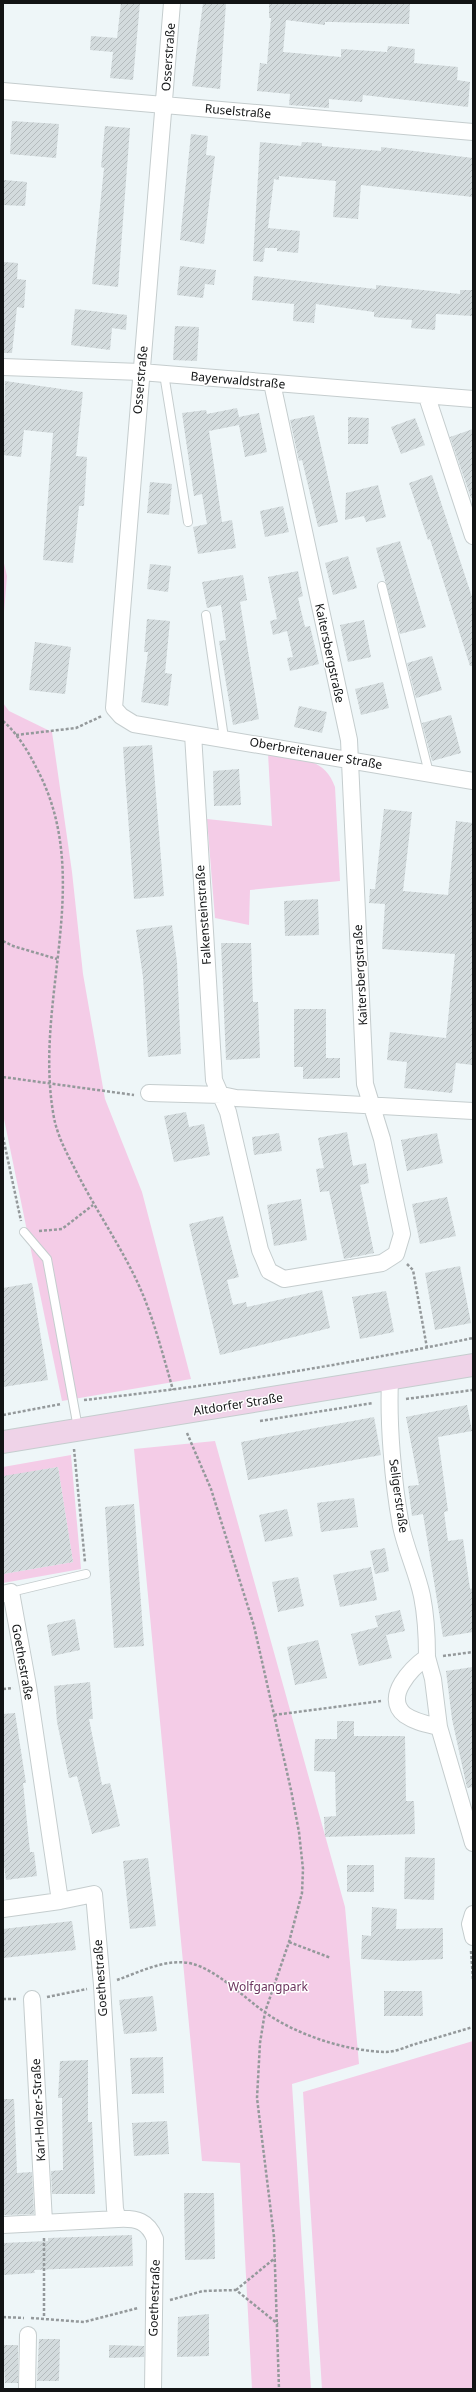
<svg xmlns="http://www.w3.org/2000/svg" width="476" height="2392" font-family="'Noto Sans',sans-serif">
	<defs>
		<pattern id="building-hatch" width="6" height="6" patternUnits="userSpaceOnUse"><rect width="6" height="6" fill="#d3dbdd"/><path d="M-1 1l2-2M0 6l6-6M5 7l2-2" fill="none" stroke="#b4bbbd"/></pattern>
	</defs>
	<rect width="100%" height="100%" fill="#eef6f8"/>
	<path fill="#f4cce7" d="M 3,559 L 7,576 L 3,624 Z
		M 3,703 L 9,711 L 52,732 L 72,872 L 83,974 L 105,1099 L 142,1192 L 191,1379 L 62,1401 L 3,1114 Z
		M 268,753 C 297,759 324,756 335,787 L 340,881 L 250,890 L 249,925 L 215,918 L 207,819 L 272,826 Z
		M 215,1441 L 345,1907 L 359,2064 L 292,2084 L 311,2389 L 252,2389 L 240,2163 L 202,2161 L 134,1449 Z
		M 71,1455 L 81,1569 L 3,1583 L 3,1574 L 73,1562 L 58,1467 L 3,1477 L 3,1467 Z
		M 473,2041 L 473,2389 L 322,2389 L 303,2092 Z"/>
	<path fill="url(#building-hatch)" d="M 121,3 L 140,3 L 133,80 L 110,78 L 113,52 L 90,50 L 91,36 L 117,38 Z
		M 203,3 L 226,3 L 220,89 L 192,86 Z
		M 269,3 L 410,3 L 409,24 L 332,22 L 325,22 L 325,25 L 286,20 L 283,52 L 341,57 L 341,49 L 387,52 L 388,46 L 415,49 L 414,63 L 458,67 L 457,80 L 470,82 L 468,107 L 363,95 L 362,102 L 329,99 L 329,108 L 289,105 L 290,94 L 257,91 L 260,63 L 267,64 L 271,18 L 269,18 Z
		M 12,121 L 59,124 L 56,158 L 10,154 Z
		M 105,126 L 130,128 L 118,287 L 92,284 L 104,168 L 101,167 Z
		M 191,134 L 208,136 L 206,155 L 215,156 L 204,244 L 180,240 Z
		M 260,142 L 301,146 L 302,142 L 322,143 L 322,146 L 381,151 L 381,147 L 473,158 L 473,197 L 361,185 L 358,219 L 333,217 L 336,181 L 279,176 L 279,180 L 274,179 L 268,228 L 300,231 L 298,253 L 277,251 L 277,248 L 265,248 L 263,262 L 253,261 Z
		M 4,180 L 27,182 L 25,206 L 3,205 Z
		M 3,262 L 18,263 L 17,279 L 26,280 L 24,308 L 17,307 L 12,353 L 3,353 Z
		M 180,266 L 216,270 L 214,285 L 205,284 L 203,298 L 177,295 Z
		M 254,276 L 376,289 L 376,285 L 460,294 L 460,290 L 473,290 L 473,316 L 436,314 L 435,330 L 411,328 L 412,320 L 374,317 L 374,312 L 316,304 L 314,323 L 293,321 L 294,304 L 252,300 Z
		M 75,309 L 127,315 L 126,330 L 112,328 L 110,350 L 71,345 Z
		M 175,326 L 199,327 L 197,361 L 173,360 Z
		M 5,381 L 83,392 L 76,456 L 87,457 L 84,506 L 79,506 L 73,563 L 43,560 L 53,433 L 24,430 L 21,457 L 3,455 Z
		M 237,408 L 239,417 L 259,413 L 267,452 L 245,457 L 239,425 L 209,431 L 222,522 L 232,520 L 236,548 L 198,554 L 193,527 L 207,524 L 202,494 L 194,496 L 182,413 L 206,410 L 207,414 Z
		M 314,415 L 338,522 L 318,527 L 302,460 L 299,461 L 290,420 Z
		M 348,417 L 369,418 L 368,444 L 348,444 Z
		M 415,418 L 425,445 L 401,454 L 391,427 Z
		M 473,429 L 473,498 L 471,498 L 450,437 Z
		M 432,475 L 473,600 L 473,666 L 470,666 L 430,539 L 428,540 L 409,483 Z
		M 150,482 L 172,484 L 169,515 L 147,513 Z
		M 378,485 L 386,517 L 366,522 L 364,516 L 345,520 L 346,493 Z
		M 283,506 L 289,532 L 265,537 L 260,511 Z
		M 400,541 L 426,627 L 400,634 L 376,548 Z
		M 348,556 L 357,588 L 333,595 L 325,563 Z
		M 150,564 L 171,566 L 168,592 L 147,589 Z
		M 298,571 L 303,596 L 298,598 L 305,627 L 310,626 L 319,664 L 290,671 L 287,658 L 293,657 L 287,631 L 273,635 L 270,621 L 277,619 L 268,577 Z
		M 243,575 L 247,600 L 240,602 L 259,719 L 233,725 L 219,641 L 226,640 L 221,605 L 207,608 L 202,582 Z
		M 147,619 L 170,621 L 165,673 L 172,674 L 168,706 L 141,702 L 148,652 L 144,652 Z
		M 364,620 L 371,657 L 348,662 L 340,625 Z
		M 35,642 L 71,647 L 65,694 L 29,690 Z
		M 432,656 L 442,690 L 416,698 L 407,663 Z
		M 383,682 L 389,708 L 361,715 L 355,689 Z
		M 299,706 L 327,712 L 322,733 L 294,727 Z
		M 451,715 L 461,753 L 432,761 L 422,723 Z
		M 152,745 L 164,896 L 134,899 L 123,747 Z
		M 239,769 L 241,805 L 214,806 L 213,771 Z
		M 384,809 L 412,812 L 403,891 L 448,895 L 456,821 L 473,823 L 473,1065 L 456,1063 L 452,1093 L 404,1088 L 407,1062 L 387,1060 L 390,1032 L 446,1038 L 455,954 L 382,949 L 385,904 L 369,903 L 370,889 L 375,889 Z
		M 318,899 L 319,935 L 285,936 L 284,901 Z
		M 172,925 L 177,962 L 181,1054 L 148,1057 L 143,977 L 136,930 Z
		M 221,943 L 251,943 L 253,1002 L 258,1002 L 260,1058 L 226,1060 Z
		M 294,1009 L 326,1009 L 326,1058 L 340,1058 L 340,1078 L 303,1079 L 303,1067 L 294,1067 Z
		M 186,1112 L 189,1127 L 204,1124 L 210,1155 L 174,1162 L 164,1116 Z
		M 347,1132 L 353,1166 L 366,1163 L 369,1183 L 360,1185 L 374,1253 L 344,1259 L 329,1191 L 320,1192 L 316,1169 L 324,1168 L 318,1138 Z
		M 279,1133 L 282,1151 L 254,1155 L 252,1137 Z
		M 437,1133 L 443,1163 L 407,1171 L 401,1140 Z
		M 447,1197 L 456,1236 L 420,1244 L 412,1204 Z
		M 301,1199 L 307,1240 L 274,1246 L 267,1205 Z
		M 223,1216 L 239,1277 L 227,1280 L 233,1305 L 246,1302 L 247,1307 L 322,1290 L 330,1328 L 220,1355 L 189,1224 Z
		M 460,1266 L 471,1323 L 435,1330 L 425,1273 Z
		M 32,1283 L 48,1380 L 3,1387 L 3,1288 Z
		M 386,1291 L 394,1332 L 360,1339 L 352,1297 Z
		M 467,1405 L 472,1431 L 438,1437 L 448,1511 L 444,1512 L 448,1541 L 463,1539 L 470,1589 L 473,1588 L 473,1632 L 443,1637 L 423,1514 L 412,1516 L 408,1486 L 419,1485 L 406,1417 Z
		M 374,1417 L 381,1455 L 248,1480 L 241,1442 Z
		M 58,1467 L 73,1562 L 3,1574 L 3,1476 Z
		M 354,1498 L 358,1527 L 321,1532 L 317,1503 Z
		M 134,1504 L 144,1646 L 114,1648 L 105,1507 Z
		M 287,1509 L 293,1536 L 265,1542 L 259,1515 Z
		M 385,1548 L 389,1571 L 375,1574 L 370,1551 Z
		M 371,1567 L 377,1600 L 340,1607 L 333,1575 Z
		M 298,1577 L 304,1606 L 278,1612 L 272,1582 Z
		M 400,1610 L 405,1631 L 386,1635 L 392,1658 L 359,1666 L 351,1634 L 378,1627 L 375,1616 Z
		M 75,1619 L 80,1650 L 52,1656 L 47,1625 Z
		M 318,1640 L 327,1678 L 295,1685 L 287,1647 Z
		M 473,1667 L 473,1787 L 467,1788 L 452,1719 L 446,1671 Z
		M 90,1682 L 93,1719 L 89,1719 L 102,1785 L 110,1783 L 120,1826 L 92,1834 L 77,1776 L 69,1778 L 57,1722 L 54,1686 Z
		M 15,1713 L 26,1783 L 23,1783 L 30,1852 L 34,1852 L 37,1876 L 6,1880 L 3,1858 L 3,1714 Z
		M 337,1721 L 354,1721 L 354,1736 L 405,1736 L 406,1801 L 414,1801 L 415,1834 L 325,1837 L 324,1817 L 336,1816 L 335,1772 L 314,1771 L 315,1739 L 337,1739 Z
		M 405,1857 L 435,1858 L 434,1900 L 404,1899 Z
		M 148,1858 L 156,1926 L 130,1929 L 123,1861 Z
		M 347,1865 L 374,1865 L 374,1892 L 347,1892 Z
		M 372,1907 L 397,1909 L 396,1929 L 443,1928 L 443,1959 L 401,1961 L 361,1959 L 362,1935 L 371,1936 Z
		M 72,1921 L 76,1950 L 3,1958 L 3,1929 Z
		M 384,1991 L 422,1991 L 423,2016 L 384,2016 Z
		M 153,1996 L 157,2031 L 124,2034 L 119,2000 Z
		M 163,2057 L 164,2093 L 132,2094 L 130,2058 Z
		M 88,2060 L 88,2122 L 92,2122 L 95,2194 L 52,2194 L 51,2171 L 63,2170 L 62,2098 L 58,2098 L 60,2061 Z
		M 3,2099 L 14,2099 L 17,2173 L 32,2172 L 34,2214 L 3,2215 Z
		M 167,2121 L 169,2154 L 134,2156 L 132,2123 Z
		M 184,2193 L 214,2193 L 215,2259 L 185,2260 Z
		M 132,2235 L 133,2266 L 34,2270 L 35,2273 L 3,2275 L 3,2243 L 48,2241 L 48,2238 Z
		M 209,2314 L 209,2356 L 177,2357 L 178,2317 Z
		M 39,2339 L 60,2339 L 59,2381 L 37,2381 Z
		M 3,2345 L 18,2345 L 18,2383 L 5,2383 Z
		M 109,2345 L 144,2346 L 144,2357 L 109,2358 Z"/>
	<g fill="none" stroke-linecap="round" stroke-linejoin="round">
		<defs>
			<path id="service" d="M 164,374 L 188,522
				M 382,586 L 429,773
				M 206,615 L 224,738
				M 24,1232 L 47,1259 L 78,1428
				M 11,1592 L 86,1574"/>
			<path id="minor" d="M 172,3 L 114,708 L 121,716 L 134,724 L 473,781
				M 3,91 L 473,132
				M 3,367 L 141,372 L 473,399
				M 427,397 L 473,536
				M 193,734 L 214,1080 L 228,1112 L 260,1250 L 269,1271 L 284,1279 L 382,1263 L 396,1254 L 402,1234 L 382,1139 L 365,1084 L 349,740 L 272,383
				M 149,1093 L 222,1095 L 236,1098 L 473,1111
				M 390,1380 C 388,1424 393,1482 401,1526 C 406,1550 417,1572 422,1596 C 426,1616 427,1636 427,1657 C 413,1667 382,1697 405,1715 C 415,1722 427,1724 439,1727 L 433,1679 L 427,1657
				M 3,1594 L 11,1592 L 28,1686 L 60,1901 L 94,1894 L 102,1985 L 115,2209 L 118,2219 C 137,2218 148,2221 155,2239 L 153,2389
				M 439,1727 L 473,1843
				M 3,1909 L 60,1901
				M 473,1914 L 470,1924 L 473,1937
				M 32,1999 L 44,2222
				M 3,2225 L 118,2219
				M 27,2389 L 28,2335"/>
			<path id="secondary" d="M 3,1442 L 473,1365"/>
		</defs>
		<use href="#service" stroke="#c5cdce" stroke-width="10"/>
		<use href="#minor" stroke="#c5cdce" stroke-width="18"/>
		<use href="#secondary" stroke="#c5cdce" stroke-width="24"/>
		<path stroke="#94999b" stroke-width="2.5" stroke-dasharray="3 2" stroke-linecap="butt" d="M 3,721 C 17,733 28,751 36,767 C 96,878 34,996 53,1112 C 56,1133 65,1150 75,1169 C 93,1205 116,1239 134,1275 C 152,1311 162,1352 173,1390
			M 16,735 L 76,728 L 102,716
			M 3,941 L 13,946 L 57,959
			M 3,1077 L 134,1095
			M 3,1137 L 21,1221
			M 39,1231 L 62,1229 L 93,1205
			M 407,1264 L 413,1270 L 427,1348
			M 406,1399 L 473,1390
			M 84,1400 C 214,1386 345,1365 473,1338
			M 3,1415 L 61,1404
			M 260,1421 L 373,1403
			M 187,1433 L 211,1489 L 254,1626 L 291,1790 L 299,1832 L 303,1869 L 302,1893 L 289,1942 L 265,2012 L 260,2043 L 257,2098 L 274,2237 L 279,2389
			M 74,1449 L 85,1562
			M 443,1656 L 473,1652
			M 3,1689 L 13,1688
			M 274,1715 L 381,1701
			M 289,1942 L 331,1958
			M 471,1951 L 473,1979
			M 117,1980 C 140,1972 168,1957 193,1964 C 216,1970 244,1997 263,2011 C 296,2035 346,2051 386,2052 C 394,2052 404,2048 412,2045 C 432,2039 453,2033 473,2027
			M 47,1997 L 87,1989
			M 3,1999 L 16,1999
			M 44,2238 L 44,2318
			M 236,2290 L 275,2258
			M 170,2300 L 203,2291 L 236,2290 L 278,2324
			M 3,2317 L 24,2318
			M 31,2318 L 84,2322 L 138,2308"/>
		<use href="#service" stroke="#fff" stroke-width="8"/>
		<use href="#minor" stroke="#fff" stroke-width="16"/>
		<use href="#secondary" stroke="#efd3e8" stroke-width="22"/>
	</g>
	<g text-anchor="middle" dominant-baseline="central" stroke-width="3" stroke-linejoin="round" paint-order="stroke">
		<g font-size="12" fill="#121415" stroke="#fff">
			<text transform="translate(168 57) rotate(-86)">Osserstraße</text>
			<text transform="translate(238 111) rotate(5)">Ruselstraße</text>
			<text transform="translate(140 380) rotate(-85)">Osserstraße</text>
			<text transform="translate(238 380) rotate(5)">Bayerwaldstraße</text>
			<text transform="translate(330 653) rotate(78)">Kaitersbergstraße</text>
			<text transform="translate(316 753) rotate(10)">Oberbreitenauer Straße</text>
			<text transform="translate(203 915) rotate(-94)">Falkensteinstraße</text>
			<text transform="translate(360 975) rotate(-93)">Kaitersbergstraße</text>
			<text transform="translate(238 1404) rotate(-9)">Altdorfer Straße</text>
			<text transform="translate(399 1496) rotate(82)">Seligerstraße</text>
			<text transform="translate(23 1662) rotate(80)">Goethestraße</text>
			<text transform="translate(100 1978) rotate(-94)">Goethestraße</text>
			<text transform="translate(38 2110) rotate(-93)">Karl-Holzer-Straße</text>
			<text transform="translate(154 2298) rotate(-88)">Goethestraße</text>
		</g>
		<g font-size="12" fill="#6b335d" stroke="#fff">
			<text x="268" y="1986">Wolfgangpark</text>
		</g>
	</g>
	<rect width="476" height="2392" fill="none" stroke="#121415" stroke-width="8"/>
</svg>
